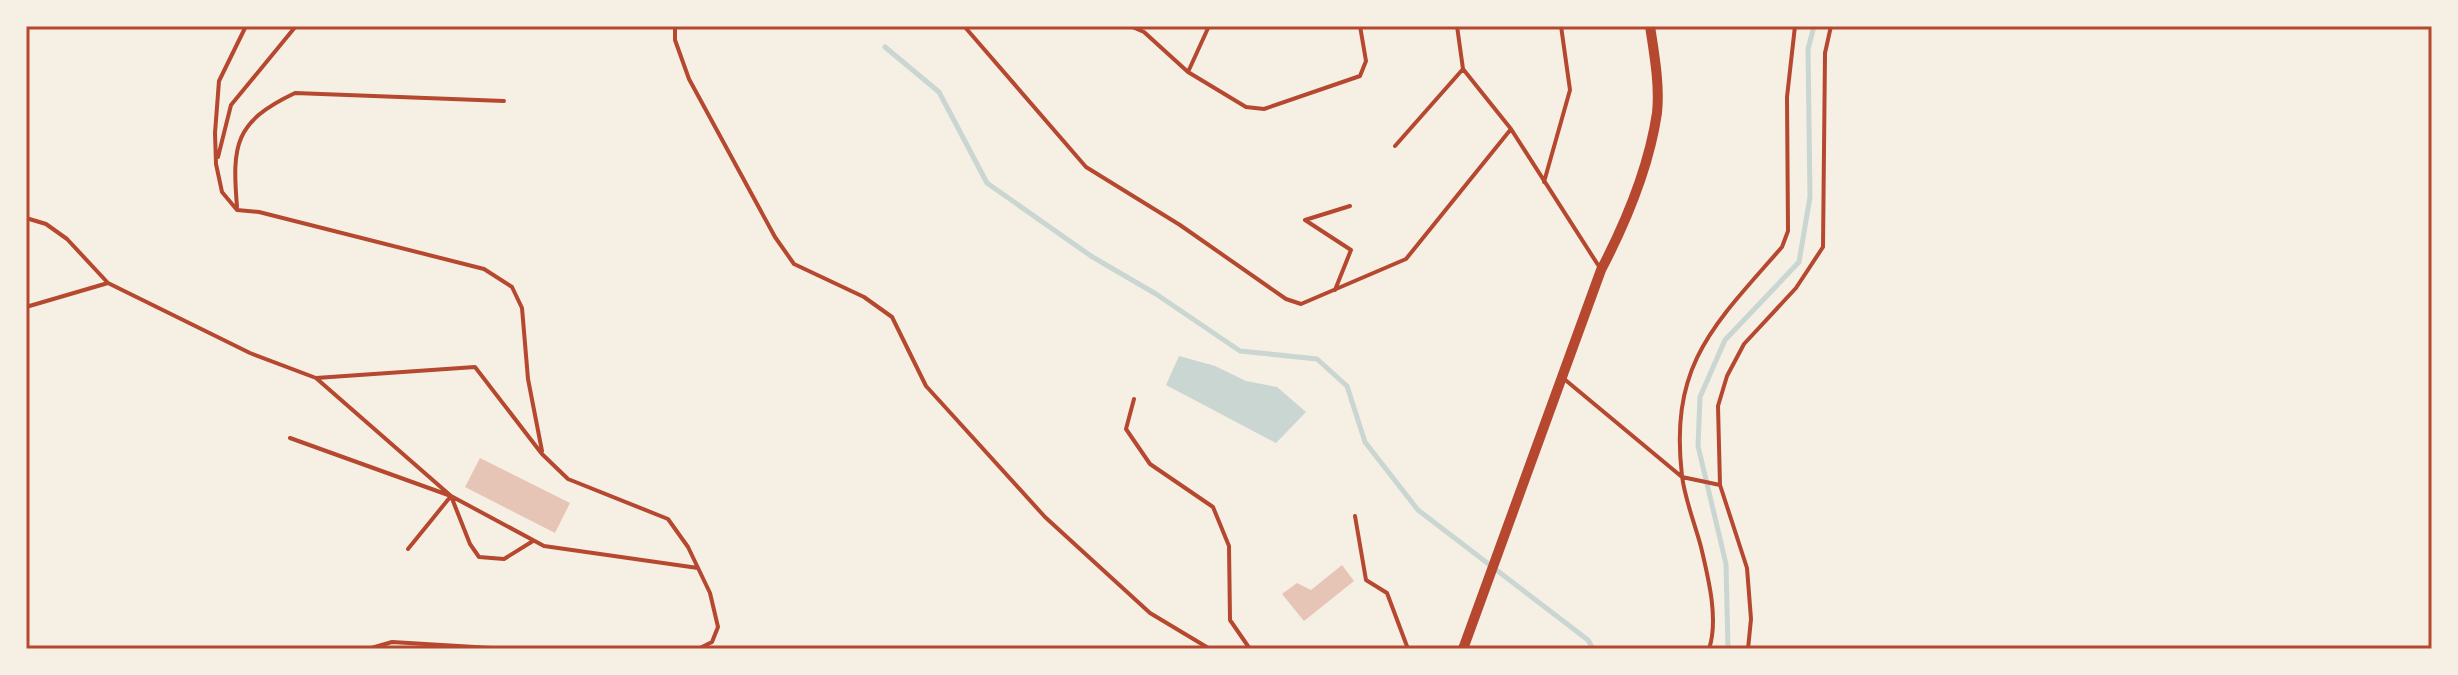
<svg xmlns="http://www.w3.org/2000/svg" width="2458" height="675" font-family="Signika,sans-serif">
	<rect width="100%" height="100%" fill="#f6efe4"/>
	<path fill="#c9d6d2" d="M 1179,356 L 1215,366 L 1246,381 L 1277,387 L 1306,412 L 1276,443 L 1166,385 Z"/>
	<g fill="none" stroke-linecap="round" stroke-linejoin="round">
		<path stroke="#c9d6d2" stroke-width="5" d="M 885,47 L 939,92 L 987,183 L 1091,256 L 1156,294 L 1240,351 L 1317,359 L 1347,386 L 1365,442 L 1418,510 L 1588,640 L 1593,649
			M 1728,649 L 1726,564 L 1698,446 L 1700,397 L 1725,340 L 1799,262 L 1810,197 L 1808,49 L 1814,26"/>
	</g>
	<path fill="#e6c5b7" d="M 480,458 L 570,503 L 555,533 L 465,487 Z
		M 1342,565 L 1354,581 L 1304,621 L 1282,594 L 1297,583 L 1311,590 Z"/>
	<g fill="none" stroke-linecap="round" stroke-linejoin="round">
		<path stroke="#b5482f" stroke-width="4" d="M 246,26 L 219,81 L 215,133 L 216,164 L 222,192 L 237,210 L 259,212 L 484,269 L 512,287 L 522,308 L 528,379 L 542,451
			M 675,26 L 675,40 L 689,79 L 775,237 L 794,264 L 864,297 L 892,317 L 926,386 L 1045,517 L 1150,613 L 1210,649
			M 964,26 L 1086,167 L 1180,225 L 1286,299 L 1301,304 L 1406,259 L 1511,129
			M 1130,26 L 1144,32 L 1188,72 L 1246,107 L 1264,109 L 1360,76 L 1366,61 L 1360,26
			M 1457,26 L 1463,69 L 1511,129 L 1600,268
			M 1188,72 L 1209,26
			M 1395,146 L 1463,69
			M 218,157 L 231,105 L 296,26
			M 1544,182 L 1570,90 L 1561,26
			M 237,207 C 232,145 234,122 295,93 L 504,101
			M 26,218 L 46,224 L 67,239 L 108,283 L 250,353 L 316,378 L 475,367 L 542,454 L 568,479 L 668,519 L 688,547 L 710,593 L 718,627 L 712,642 L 698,649
			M 1335,290 L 1351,250 L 1305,220 L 1350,206
			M 26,307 L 108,283
			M 316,378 L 451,496 L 544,546 L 698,568
			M 1563,378 L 1682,477 L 1720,485
			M 1134,399 L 1126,429 L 1150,464 L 1213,507 L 1229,546 L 1230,620 L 1250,649
			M 290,438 L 451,496 L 470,544 L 479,557 L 504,559 L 533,541
			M 1355,516 L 1366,580 L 1387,593 L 1408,649
			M 408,549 L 451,496
			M 368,649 L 392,642 L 508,649
			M 1709,649 C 1719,619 1708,577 1701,547 C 1695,524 1685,500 1682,476 C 1669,364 1714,325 1782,247 L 1788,231 L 1787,97 L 1795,26
			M 1748,649 L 1751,619 L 1747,568 L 1720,485 L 1718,406 L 1727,376 L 1744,344 L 1796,288 L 1823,247 L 1825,53 L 1831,26"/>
		<path stroke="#b5482f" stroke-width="10" d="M 1463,649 L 1601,270 C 1626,222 1649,167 1657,113 C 1660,85 1654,53 1650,26"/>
	</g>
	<rect width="2458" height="675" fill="none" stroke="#f6efe4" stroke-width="56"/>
	<rect x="28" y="28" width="2402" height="619" fill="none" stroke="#b5482f" stroke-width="3"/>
</svg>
